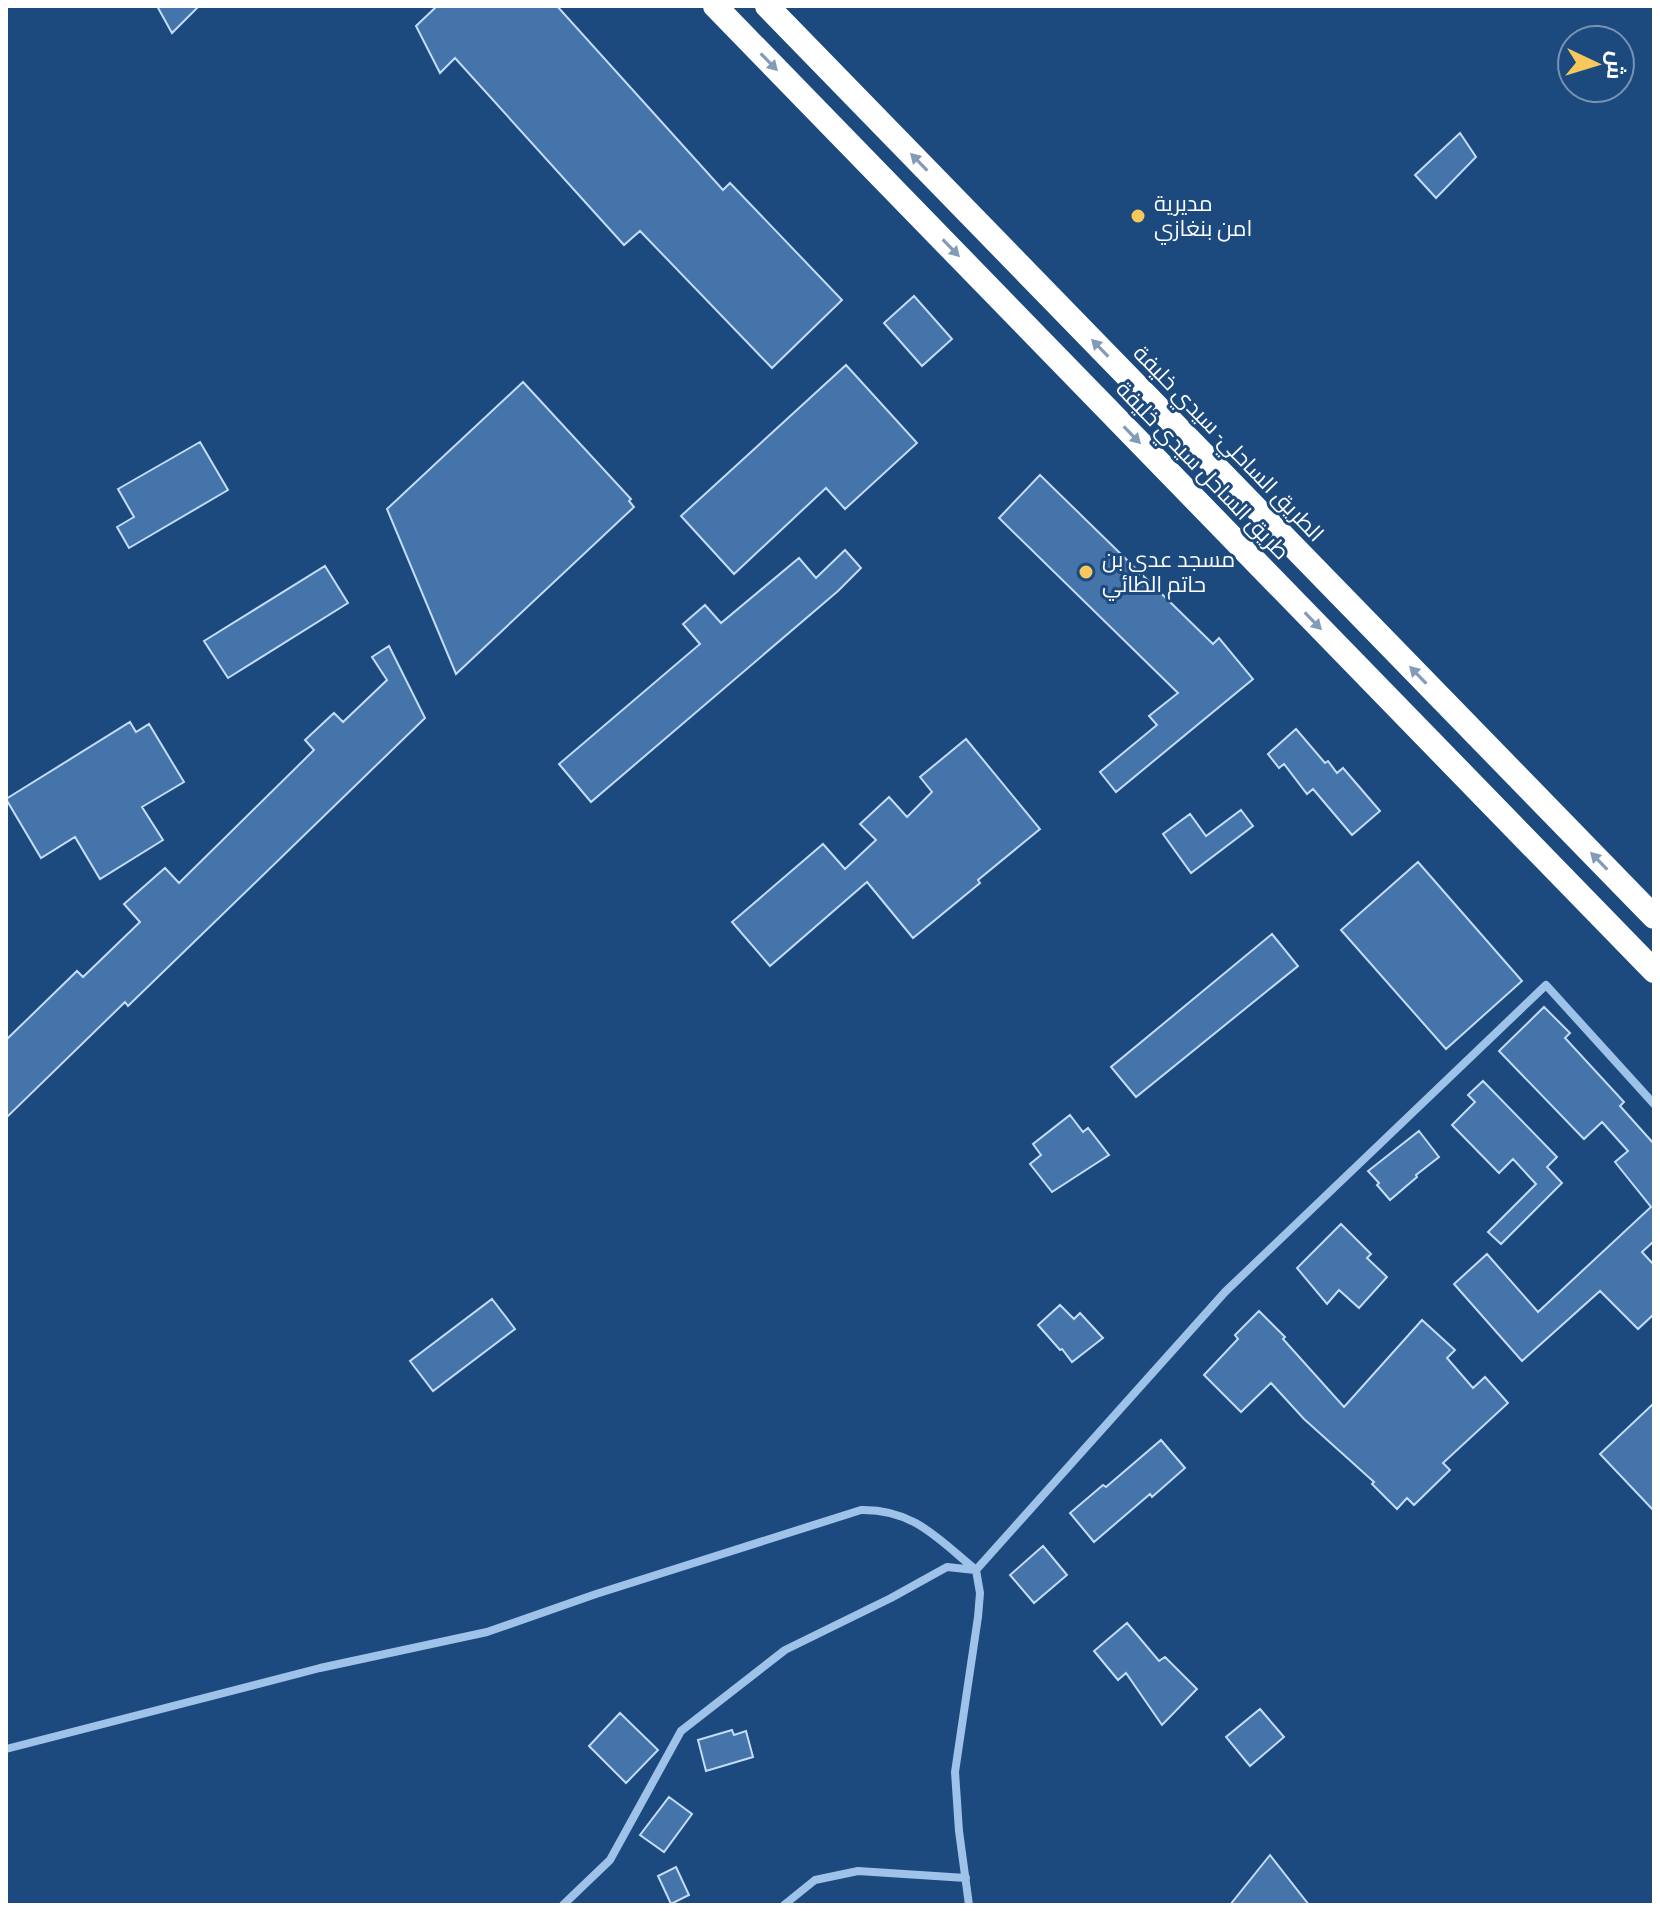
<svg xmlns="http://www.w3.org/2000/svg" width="1660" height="1911" font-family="'PT Sans Narrow',Cairo,sans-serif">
	<rect width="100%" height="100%" fill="#1c4a7f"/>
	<path fill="#4474a9" stroke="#c3dcf7" stroke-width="2" d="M 157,6 L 199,6 L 172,33 Z
		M 437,6 L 557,6 L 723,190 L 730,183 L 842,300 L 772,368 L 640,231 L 624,245 L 455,58 L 440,73 L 416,26 Z
		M 1460,133 L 1476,157 L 1436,198 L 1415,175 Z
		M 914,296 L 952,339 L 922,366 L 884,323 Z
		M 846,365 L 917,443 L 845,509 L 826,488 L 734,574 L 681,516 Z
		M 523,382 L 631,499 L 629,501 L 634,507 L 456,674 L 387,509 Z
		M 200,442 L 228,490 L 129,548 L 117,527 L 134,517 L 118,489 Z
		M 1040,475 L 1213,644 L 1219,638 L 1253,679 L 1116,792 L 1100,772 L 1157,725 L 1149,716 L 1178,693 L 999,518 Z
		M 845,550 L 861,568 L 838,591 L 591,802 L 559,764 L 700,644 L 683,624 L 705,605 L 721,623 L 799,558 L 816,578 Z
		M 325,566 L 348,603 L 228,678 L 204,641 Z
		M 389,646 L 425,718 L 128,1006 L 125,1002 L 6,1118 L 6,1040 L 77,971 L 83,977 L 140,922 L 124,904 L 165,868 L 179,883 L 314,750 L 305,740 L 334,713 L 343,722 L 387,680 L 372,657 Z
		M 130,722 L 136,732 L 149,724 L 184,782 L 142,807 L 163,840 L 100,879 L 75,837 L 41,858 L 6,799 Z
		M 1296,729 L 1325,763 L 1328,761 L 1337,773 L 1343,768 L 1380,811 L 1352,835 L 1313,789 L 1307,794 L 1284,764 L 1279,768 L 1268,754 Z
		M 966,739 L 1040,829 L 978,880 L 980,883 L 913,938 L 867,882 L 770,966 L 732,922 L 823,844 L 845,869 L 876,840 L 860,824 L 889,797 L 907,817 L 932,792 L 920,777 Z
		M 1241,810 L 1253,826 L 1191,873 L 1163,834 L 1190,814 L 1206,836 Z
		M 1418,862 L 1522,981 L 1446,1049 L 1341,930 Z
		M 1272,934 L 1298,966 L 1136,1097 L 1111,1067 Z
		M 1544,1007 L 1570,1033 L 1565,1038 L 1624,1102 L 1620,1106 L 1654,1144 L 1654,1241 L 1642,1252 L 1654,1265 L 1654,1314 L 1638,1329 L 1600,1291 L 1522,1361 L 1454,1284 L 1487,1254 L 1538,1312 L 1651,1207 L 1615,1162 L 1628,1151 L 1602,1122 L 1584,1139 L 1499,1051 Z
		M 1483,1081 L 1557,1157 L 1547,1167 L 1562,1183 L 1501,1244 L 1488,1232 L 1536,1184 L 1513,1159 L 1499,1173 L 1452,1125 L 1475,1102 L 1468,1095 Z
		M 1070,1115 L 1083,1132 L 1088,1128 L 1109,1155 L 1052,1192 L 1030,1164 L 1041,1155 L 1033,1144 Z
		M 1419,1131 L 1439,1157 L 1416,1175 L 1417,1177 L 1390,1200 L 1377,1185 L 1379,1183 L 1368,1171 Z
		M 1341,1224 L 1371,1254 L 1367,1258 L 1387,1277 L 1359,1308 L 1339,1290 L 1327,1304 L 1297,1268 Z
		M 492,1299 L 515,1329 L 433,1391 L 410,1361 Z
		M 1060,1305 L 1074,1319 L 1080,1313 L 1103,1338 L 1072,1362 L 1062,1349 L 1060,1350 L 1038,1325 Z
		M 1259,1311 L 1285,1337 L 1283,1339 L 1344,1407 L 1422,1320 L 1455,1350 L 1447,1358 L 1473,1388 L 1485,1377 L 1508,1403 L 1443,1463 L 1450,1470 L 1414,1505 L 1407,1498 L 1397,1509 L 1372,1484 L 1374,1482 L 1304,1419 L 1271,1383 L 1241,1412 L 1204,1375 L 1238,1339 L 1235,1335 Z
		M 1654,1403 L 1654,1511 L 1600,1454 Z
		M 1161,1440 L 1185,1468 L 1152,1497 L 1150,1494 L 1094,1542 L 1070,1513 L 1103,1485 L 1106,1487 Z
		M 1043,1546 L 1067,1575 L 1034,1603 L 1010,1575 Z
		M 1127,1623 L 1159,1661 L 1165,1657 L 1197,1689 L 1162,1725 L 1126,1673 L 1118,1680 L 1094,1651 Z
		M 1260,1709 L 1284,1737 L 1250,1766 L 1226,1737 Z
		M 620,1713 L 658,1750 L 626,1783 L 589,1746 Z
		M 732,1730 L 734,1735 L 746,1731 L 753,1757 L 706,1771 L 698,1740 Z
		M 669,1797 L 692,1814 L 664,1852 L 640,1835 Z
		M 1270,1855 L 1309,1905 L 1230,1905 Z
		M 676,1867 L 689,1895 L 671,1904 L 658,1876 Z"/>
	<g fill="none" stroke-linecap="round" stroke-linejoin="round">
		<path stroke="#9fc2e9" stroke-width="8" d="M 976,1570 L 1225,1292 L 1546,985 L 1654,1104
			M 6,1749 L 320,1668 L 487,1632 L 596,1594 L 861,1510 C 914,1509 938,1539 976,1570 L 980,1593 L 978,1617 L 955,1772 L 959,1831 L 969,1905
			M 563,1905 L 610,1860 L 681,1731 L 785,1650 L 891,1598 L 947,1567 L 975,1570
			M 784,1905 L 815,1880 L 858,1871 L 966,1878"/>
		<path stroke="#fff" stroke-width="24" d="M 715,6 L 1654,971
			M 767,6 L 1654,917"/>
	</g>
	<defs><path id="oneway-solid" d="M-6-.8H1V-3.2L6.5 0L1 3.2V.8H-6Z" transform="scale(2)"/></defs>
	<g fill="#829bb9">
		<use href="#oneway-solid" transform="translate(769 62) rotate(46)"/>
		<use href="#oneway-solid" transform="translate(919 162) rotate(-134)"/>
		<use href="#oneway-solid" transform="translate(951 248) rotate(46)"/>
		<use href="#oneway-solid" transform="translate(1100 348) rotate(-134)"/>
		<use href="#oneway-solid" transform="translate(1132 435) rotate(46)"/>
		<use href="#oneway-solid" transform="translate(1313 621) rotate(46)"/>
		<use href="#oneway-solid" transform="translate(1418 675) rotate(-134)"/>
		<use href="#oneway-solid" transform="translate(1599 861) rotate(-134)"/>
	</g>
	<g fill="#f9c85d" stroke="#1c4a7f" stroke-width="3">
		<circle cx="1138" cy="216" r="8"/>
		<circle cx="1086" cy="572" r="8"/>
	</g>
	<g text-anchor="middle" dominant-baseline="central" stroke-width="6" stroke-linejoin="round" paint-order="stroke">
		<g font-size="22" fill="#fff" stroke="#1c4a7f" text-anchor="start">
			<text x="1154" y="203">مديرية<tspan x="1154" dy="25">امن بنغازي</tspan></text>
			<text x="1102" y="559">مسجد عدي بن<tspan x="1102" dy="25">حاتم الطائي</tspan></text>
		</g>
		<g font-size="22" fill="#fff" stroke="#1c4a7f">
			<text transform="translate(1229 443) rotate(46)">الطريق الساحلي- سيدي خليفة</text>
			<text transform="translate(1203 470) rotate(46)">طريق الساحل سيدي خليفة</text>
		</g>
	</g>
	<rect width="1660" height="1911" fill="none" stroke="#ffffff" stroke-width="16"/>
	<g transform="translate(1596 64) rotate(94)"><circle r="38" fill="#1c4a7f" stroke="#7792b2" stroke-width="2"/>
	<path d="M0-6L14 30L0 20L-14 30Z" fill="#f9c85d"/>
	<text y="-12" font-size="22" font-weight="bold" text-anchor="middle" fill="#ffffff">ش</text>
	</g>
</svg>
